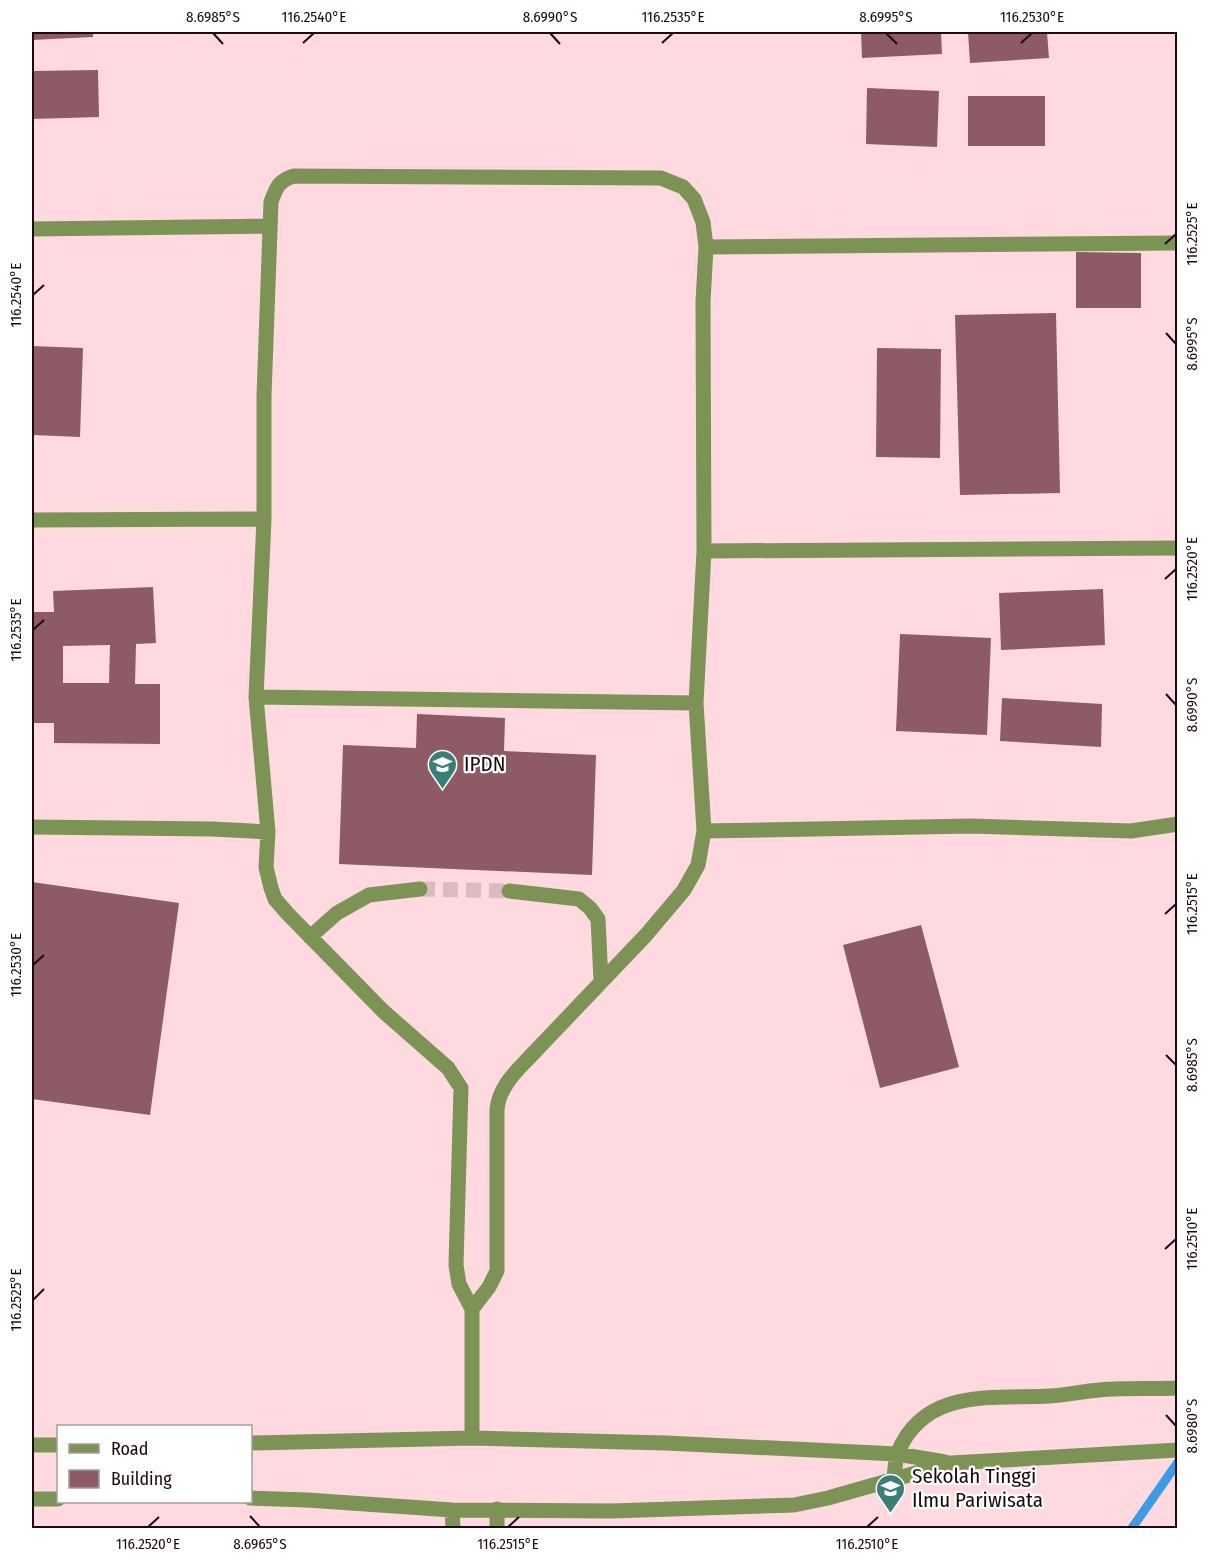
<svg xmlns="http://www.w3.org/2000/svg" width="1209" height="1560" font-family="'Fira Sans Condensed',sans-serif">
	<rect width="100%" height="100%" fill="#fed9e0"/>
	<g fill="none" stroke-linecap="round" stroke-linejoin="round">
		<path stroke="#3b9be3" stroke-width="9" d="M 1132,1528 L 1178,1462"/>
	</g>
	<path fill="#8d5a65" fill-rule="evenodd" d="M 32,32 L 93,32 L 93,37 L 32,40 Z
		M 861,32 L 941,32 L 942,54 L 862,58 Z
		M 968,32 L 1047,32 L 1049,58 L 970,63 Z
		M 98,70 L 99,117 L 32,119 L 32,71 Z
		M 867,88 L 939,91 L 937,147 L 866,144 Z
		M 968,96 L 1045,96 L 1045,146 L 968,146 Z
		M 1076,252 L 1141,253 L 1141,308 L 1076,308 Z
		M 1056,313 L 1060,493 L 960,495 L 955,315 Z
		M 32,346 L 83,348 L 80,437 L 32,435 Z
		M 877,348 L 941,349 L 940,458 L 876,457 Z
		M 153,587 L 156,643 L 136,644 L 135,684 L 160,684 L 160,744 L 54,743 L 54,723 L 32,723 L 32,612 L 54,612 L 53,591 ZM 110,645 L 109,683 L 63,683 L 63,646 Z
		M 1103,589 L 1105,645 L 1001,650 L 999,593 Z
		M 900,634 L 991,638 L 987,735 L 896,731 Z
		M 1002,698 L 1102,704 L 1101,747 L 1000,741 Z
		M 417,714 L 505,718 L 504,751 L 596,755 L 592,875 L 339,864 L 343,745 L 416,748 Z
		M 32,882 L 179,903 L 150,1115 L 32,1099 Z
		M 921,925 L 959,1067 L 880,1088 L 843,945 Z"/>
	<g fill="none" stroke-linecap="round" stroke-linejoin="round">
		<path stroke="#dcbac1" stroke-width="15" stroke-dasharray="15 8" stroke-linecap="butt" d="M 420,889 L 509,891"/>
		<path stroke="#7c9355" stroke-width="15" d="M 32,229 L 270,226
			M 706,247 L 1178,243
			M 32,520 L 264,519
			M 704,551 L 1178,548
			M 256,697 L 696,703
			M 32,827 L 212,829 L 268,832
			M 704,831 L 971,826 L 1131,831 L 1178,824
			M 509,891 L 579,899 L 590,908 L 598,919 L 601,981
			M 310,937 L 337,913 L 369,895 L 420,889
			M 472,1438 L 472,1309 L 459,1284 L 456,1265 L 461,1088 L 448,1068 L 383,1011 L 287,913 L 275,899 L 271,888 L 266,867 L 268,832 L 256,697 L 264,519 L 264,396 L 271,202 C 276,188 279,180 294,176 L 661,178 L 683,187 L 694,199 L 703,222 L 706,247 L 703,302 L 704,551 L 696,703 L 704,831 L 698,865 L 684,890 L 646,935 L 525,1062 C 512,1075 499,1090 497,1109 L 497,1271 L 489,1287 L 472,1309
			M 250,1443 L 472,1438 L 666,1443 L 897,1454 L 945,1462
			M 32,1445 L 58,1445
			M 894,1479 C 895,1470 895,1460 898,1452 C 925,1387 994,1399 1050,1396 C 1071,1395 1092,1389 1114,1389 C 1135,1388 1156,1389 1178,1388
			M 250,1498 L 307,1500 L 452,1510 L 611,1511 L 794,1505 L 828,1498 L 951,1463 L 1178,1450
			M 32,1499 L 58,1499
			M 497,1509 L 497,1528
			M 452,1510 L 453,1528"/>
	</g>
	<path fill="none" stroke="#1d0a0f" stroke-width="2" d="M 213,33 L 223,44M 550,33 L 560,44M 886,33 L 897,44M 303,43 L 314,33M 662,43 L 673,33M 1021,43 L 1032,33M 1165,244 L 1176,234M 33,295 L 44,285M 1166,333 L 1176,344M 1165,579 L 1176,569M 33,630 L 44,620M 1166,694 L 1176,705M 1165,914 L 1176,904M 33,965 L 44,955M 1166,1055 L 1176,1065M 1165,1249 L 1176,1239M 33,1300 L 44,1289M 1166,1415 L 1176,1426M 250,1516 L 260,1527M 148,1527 L 159,1517M 508,1527 L 519,1517M 867,1527 L 878,1517"/>
	<defs>
		<symbol id="university-pin" viewBox="-11 -11 22 30"><path d="M0 17L-7.5 6A9.5 9.5 0 1 1 7.5 6Z" fill="#397f77" stroke="#fff"/><path d="M0-5L7-2L0 1L-7-2ZM-4 1L0 2.5L4 1V4Q0 6-4 4Z" fill="#fff"/></symbol>
		<symbol id="school-pin" viewBox="-11 -11 22 30"><path d="M0 17L-7.5 6A9.5 9.5 0 1 1 7.5 6Z" fill="#397f77" stroke="#fff"/><path d="M0-5L7-2L0 1L-7-2ZM-4 1L0 2.5L4 1V4Q0 6-4 4Z" fill="#fff"/></symbol>
	</defs>
	<g fill-rule="evenodd">
		<use href="#university-pin" x="426" y="748" width="33" height="45"/>
		<use href="#school-pin" x="874" y="1472" width="33" height="45"/>
	</g>
	<g text-anchor="middle" dominant-baseline="central" stroke-width="4.5" stroke-linejoin="round" paint-order="stroke">
		<g font-size="21" fill="#1d0a0f" stroke="#fff" text-anchor="start">
			<text x="464" y="764">IPDN</text>
			<text x="912" y="1476">Sekolah Tinggi<tspan x="912" dy="24">Ilmu Pariwisata</tspan></text>
		</g>
	</g>
	<rect width="1209" height="1560" fill="none" stroke="#ffffff" stroke-width="66"/>
	<rect x="57" y="1425" width="195" height="78" fill="#ffffff" stroke="#a59d9f" stroke-width="1.5"/>
	<rect x="69" y="1444" width="30" height="9" fill="#7c9355" stroke="#a59d9f" stroke-width="1.5"/>
	<text x="111" y="1455" font-size="18" fill="#1d0a0f">Road</text>
	<rect x="69" y="1470" width="30" height="18" fill="#8d5a65" stroke="#a59d9f" stroke-width="1.5"/>
	<text x="111" y="1485" font-size="18" fill="#1d0a0f">Building</text>
	<rect x="33" y="33" width="1143" height="1494" fill="none" stroke="#1d0a0f" stroke-width="2"/>
	<g font-size="15" text-anchor="middle" fill="#1d0a0f">
		<text x="213" y="22">8.6985°S</text>
		<text x="314" y="22">116.2540°E</text>
		<text x="550" y="22">8.6990°S</text>
		<text x="673" y="22">116.2535°E</text>
		<text x="886" y="22">8.6995°S</text>
		<text x="1032" y="22">116.2530°E</text>
		<text transform="translate(1192 234) rotate(-90)" y="5">116.2525°E</text>
		<text transform="translate(16 295) rotate(-90)" y="5">116.2540°E</text>
		<text transform="translate(1192 344) rotate(-90)" y="5">8.6995°S</text>
		<text transform="translate(1192 569) rotate(-90)" y="5">116.2520°E</text>
		<text transform="translate(16 630) rotate(-90)" y="5">116.2535°E</text>
		<text transform="translate(1192 705) rotate(-90)" y="5">8.6990°S</text>
		<text transform="translate(1192 904) rotate(-90)" y="5">116.2515°E</text>
		<text transform="translate(16 965) rotate(-90)" y="5">116.2530°E</text>
		<text transform="translate(1192 1065) rotate(-90)" y="5">8.6985°S</text>
		<text transform="translate(1192 1239) rotate(-90)" y="5">116.2510°E</text>
		<text transform="translate(16 1300) rotate(-90)" y="5">116.2525°E</text>
		<text transform="translate(1192 1426) rotate(-90)" y="5">8.6980°S</text>
		<text x="148" y="1549">116.2520°E</text>
		<text x="260" y="1549">8.6965°S</text>
		<text x="508" y="1549">116.2515°E</text>
		<text x="867" y="1549">116.2510°E</text>
	</g>
</svg>
